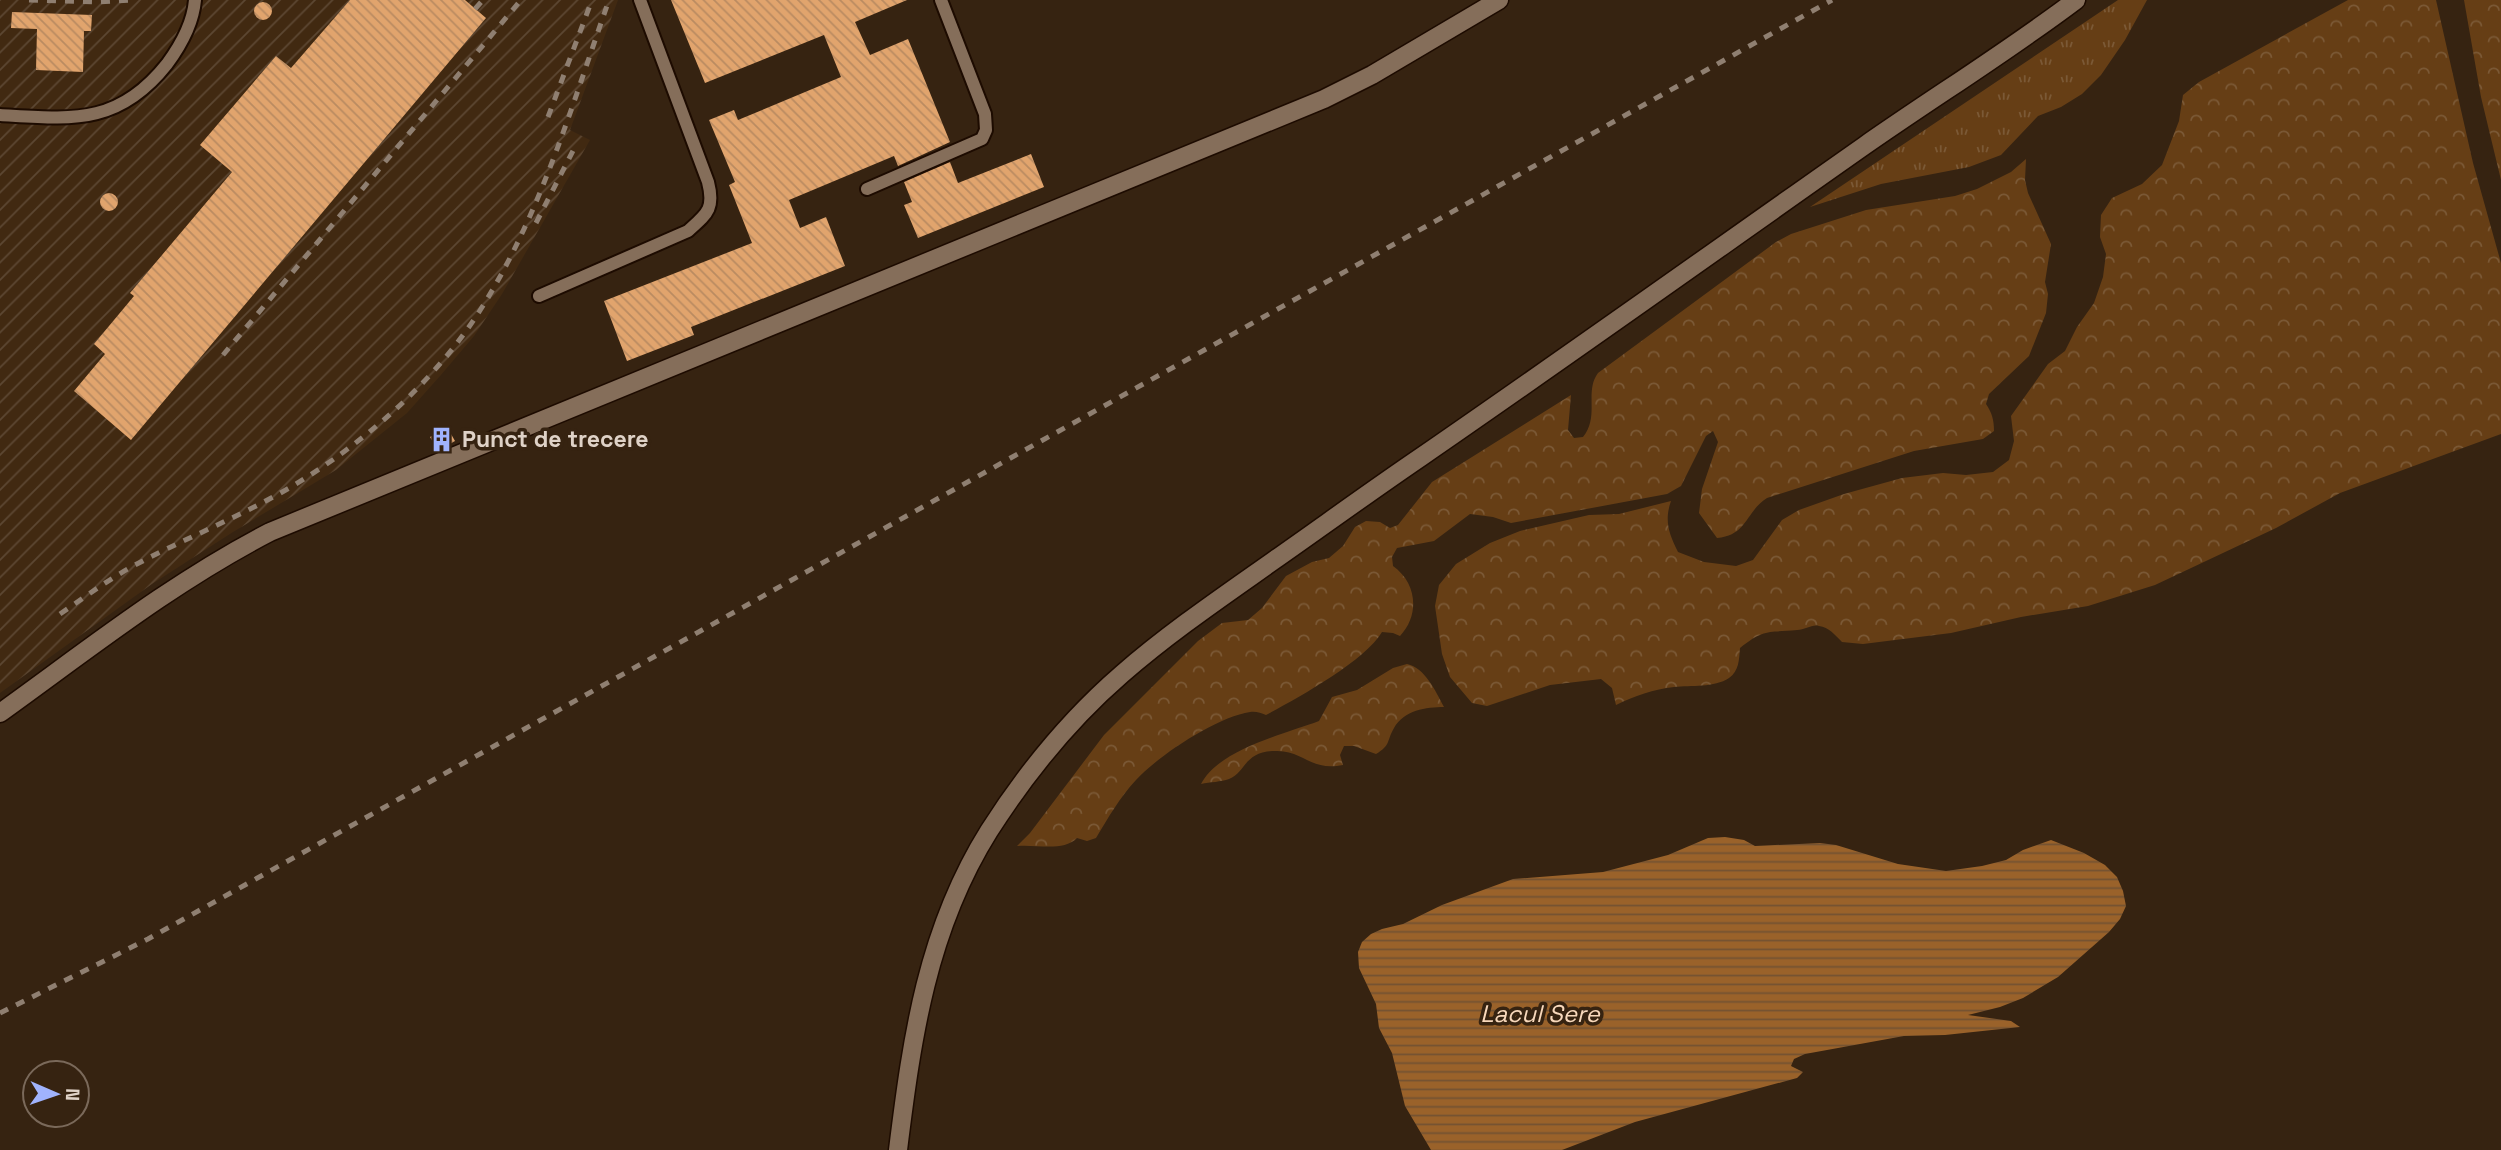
<svg xmlns="http://www.w3.org/2000/svg" width="2501" height="1150" font-family="'Space Grotesk',sans-serif">
	<defs>
		<pattern id="industrial-furrows" width="10" height="10" patternUnits="userSpaceOnUse" patternTransform="scale(1.75)"><rect width="10" height="10" fill="#412911"/><path d="M-1 1l2-2M0 10L10 0M9 11l2-2" fill="none" stroke="#5c4732"/></pattern>
		<pattern id="grass-tufts" width="24" height="20" patternUnits="userSpaceOnUse" patternTransform="scale(1.75)"><rect width="24" height="20" fill="#663e15"/><path d="M3 7l-1-3M5 7V3M7 7l1-3M15 17l-1-3M17 17v-4M19 17l1-3" fill="none" stroke="#7b5936"/></pattern>
		<pattern id="forest-crowns" width="20" height="18" patternUnits="userSpaceOnUse" patternTransform="scale(1.75)"><rect width="20" height="18" fill="#663e15"/><path d="M2 6a3 3 0 1 1 6 0M12 15a3 3 0 1 1 6 0" fill="none" stroke="#7b5936"/></pattern>
		<pattern id="water-rules" width="6" height="5" patternUnits="userSpaceOnUse" patternTransform="scale(1.75)"><rect width="6" height="5" fill="#9a622a"/><path d="M0 2.5h6" fill="none" stroke="#735232"/></pattern>
		<pattern id="building-back-hatch" width="6" height="6" patternUnits="userSpaceOnUse" patternTransform="scale(1.75)"><rect width="6" height="6" fill="#e1a46d"/><path d="M-1 5l2 2M0 0l6 6M5-1l2 2" fill="none" stroke="#ba8b61"/></pattern>
	</defs>
	<rect width="100%" height="100%" fill="#362311"/>
	<path fill="url(#industrial-furrows)" d="M 0,0 L 618,0 L 570,130 L 590,140 L 502,294 L 474,336 L 440,376 L 407,413 L 336,470 L 233,532 L 152,584 L 0,693 Z"/>
	<path fill="url(#grass-tufts)" d="M 2118,0 L 2147,0 L 2125,40 L 2101,75 L 2082,94 L 2061,107 L 2038,116 L 2001,155 L 1969,167 L 1881,184 L 1810,207 Z"/>
	<path fill="url(#forest-crowns)" d="M 2348,0 L 2436,0 L 2473,163 L 2501,263 L 2501,434 L 2340,493 L 2276,528 L 2155,585 L 2088,606 L 2021,617 L 1951,633 L 1863,644 L 1842,642 C 1835,635 1829,627 1819,626 C 1812,624 1805,630 1797,630 C 1768,633 1765,628 1740,648 C 1739,660 1739,671 1729,678 C 1714,688 1691,685 1674,687 C 1654,689 1634,696 1616,705 L 1612,688 L 1601,679 L 1550,685 L 1487,706 L 1472,703 L 1450,677 L 1442,654 L 1435,606 L 1439,585 L 1456,564 L 1490,543 L 1520,531 L 1589,515 L 1619,514 L 1671,501 C 1664,521 1669,534 1678,552 L 1704,562 L 1736,566 L 1753,560 L 1782,520 L 1799,510 L 1844,494 L 1902,478 L 1943,473 L 1966,475 L 1993,472 L 2009,460 L 2014,441 L 2011,416 L 2048,364 L 2065,351 L 2077,327 L 2094,303 L 2103,277 L 2106,254 L 2100,237 L 2101,215 L 2112,198 L 2142,184 L 2162,165 L 2179,121 L 2183,95 L 2199,82 Z
		M 2464,0 L 2501,0 L 2501,180 L 2481,97 Z
		M 2026,159 L 2025,180 L 2028,193 L 2051,244 L 2045,282 L 2048,294 L 2046,313 L 2029,356 L 1989,394 L 1986,404 C 1992,413 1994,420 1994,431 L 1983,439 L 1914,451 L 1767,498 C 1745,512 1748,535 1717,538 L 1699,513 L 1702,489 L 1718,442 L 1713,431 L 1706,436 L 1681,486 L 1667,494 L 1511,523 L 1493,517 L 1470,514 L 1434,541 L 1397,548 L 1392,557 L 1393,566 C 1417,583 1420,615 1400,636 L 1393,633 L 1382,632 C 1365,661 1296,699 1266,715 C 1261,713 1256,711 1250,712 C 1217,717 1159,755 1136,780 C 1120,797 1108,818 1096,838 L 1087,841 L 1077,838 C 1063,852 1037,844 1017,846 L 1030,833 L 1104,735 L 1198,641 L 1222,623 L 1248,620 L 1262,608 L 1286,576 L 1312,562 L 1329,558 L 1343,546 L 1355,527 L 1366,521 L 1380,522 L 1390,528 L 1398,525 L 1432,482 L 1571,395 L 1568,430 L 1574,438 L 1583,437 C 1600,416 1584,392 1598,373 L 1776,242 L 1791,234 L 1866,210 L 1955,196 L 1977,189 L 2011,172 Z
		M 1407,664 C 1425,668 1435,690 1444,707 C 1426,707 1404,710 1394,728 C 1386,742 1391,745 1376,754 L 1354,746 L 1344,746 L 1340,755 L 1343,765 C 1310,772 1303,749 1274,751 C 1244,752 1246,772 1229,779 C 1221,782 1210,782 1201,784 C 1219,749 1285,734 1319,721 L 1332,697 L 1357,690 L 1393,668 Z"/>
	<path fill="url(#water-rules)" d="M 1725,837 L 1744,840 L 1755,846 L 1820,843 L 1836,845 L 1898,864 L 1946,871 L 1982,866 L 2006,860 L 2023,850 L 2051,840 L 2084,853 L 2105,865 L 2117,877 L 2123,891 L 2126,906 L 2120,919 L 2109,932 L 2058,977 L 2023,998 L 2000,1007 L 1968,1015 L 2011,1021 L 2020,1027 L 1945,1035 L 1904,1036 L 1805,1054 L 1794,1059 L 1791,1066 L 1803,1072 L 1797,1078 L 1635,1122 L 1562,1150 L 1431,1150 L 1405,1106 L 1392,1053 L 1379,1028 L 1376,1004 L 1359,968 L 1358,952 L 1362,942 L 1371,934 L 1382,929 L 1403,924 L 1442,905 L 1513,879 L 1603,872 L 1668,855 L 1708,838 Z"/>
	<path fill="url(#building-back-hatch)" d="M 350,0 L 465,0 L 486,18 L 131,440 L 74,391 L 105,354 L 94,344 L 134,296 L 130,293 L 232,172 L 200,145 L 276,56 L 291,68 Z
		M 671,0 L 907,0 L 855,22 L 870,55 L 908,39 L 950,142 L 898,166 L 894,156 L 789,200 L 800,228 L 826,217 L 845,266 L 691,327 L 694,335 L 627,361 L 604,301 L 752,243 L 729,185 L 735,182 L 709,120 L 734,110 L 738,120 L 841,77 L 824,35 L 705,83 Z
		M254 11a9 9 0 1 1 18 0a9 9 0 1 1-18 0Z
		M 12,12 L 92,15 L 91,31 L 84,31 L 83,72 L 36,70 L 37,29 L 11,28 Z
		M 1031,154 L 1044,187 L 918,238 L 904,205 L 912,202 L 904,182 L 950,162 L 958,183 Z
		M100 202a9 9 0 1 1 18 0a9 9 0 1 1-18 0Z
		M 447,427 L 455,441 L 438,451 L 430,437 Z"/>
	<g fill="none" stroke-linecap="round" stroke-linejoin="round">
		<defs>
			<path id="lane" d="M 0,115 C 71,119 118,126 167,64 C 181,45 193,24 195,0
				M 867,189 L 982,139 L 986,130 L 985,114 L 941,0
				M 539,296 L 688,231 C 707,214 715,209 708,182 L 640,0"/>
			<path id="secondary" d="M 0,713 C 89,649 173,582 270,532 L 1324,99 L 1372,75 L 1499,0
				M 898,1150 C 912,1037 927,930 989,831 C 1026,773 1070,719 1122,674 C 1169,633 1222,597 1273,561 C 1323,526 1371,491 1421,457 C 1569,355 1716,250 1864,146 C 1934,97 2007,52 2076,0"/>
		</defs>
		<use href="#lane" stroke="#1d0b00" stroke-width="16"/>
		<use href="#secondary" stroke="#1d0b00" stroke-width="21"/>
		<use href="#lane" stroke="#856e5a" stroke-width="12"/>
		<use href="#secondary" stroke="#856e5a" stroke-width="18"/>
		<path stroke="#8f7f71" stroke-width="5" stroke-dasharray="9 9" stroke-linecap="butt" d="M 29,0 L 98,2 L 132,0
			M 475,9 L 483,0
			M 548,117 L 592,0
			M 536,223 L 577,143
			M 223,355 L 521,0
			M 60,614 C 85,597 109,579 135,565 C 188,537 244,515 296,484 C 366,441 434,382 479,312 C 540,217 572,105 609,0
			M 0,1013 L 148,939 L 1832,0"/>
	</g>
	<defs>
		<symbol id="building-bare" viewBox="-9 -9 18 18"><path d="M-4-6H4V6H1V3H-1V6H-4ZM-2.5-4.3h1.7v1.8h-1.7ZM.8-4.3h1.7v1.8H.8ZM-2.5-1h1.7V.8h-1.7ZM.8-1h1.7V.8H.8Z" fill="#a0b3fd" stroke="#362311" stroke-width="2.5" paint-order="stroke"/></symbol>
	</defs>
	<g fill-rule="evenodd">
		<use href="#building-bare" x="424" y="422" width="35" height="35"/>
	</g>
	<g text-anchor="middle" dominant-baseline="central" stroke-width="7" stroke-linejoin="round" paint-order="stroke">
		<g font-size="23" font-weight="bold" fill="#dfd2c7" stroke="#362311" text-anchor="start">
			<text x="462" y="439">Punct de trecere</text>
		</g>
		<g font-size="24" font-style="italic" fill="#f8d8bb" stroke="#362311">
			<text x="1540" y="1013">Lacul Sere</text>
		</g>
	</g>
	<g transform="translate(56 1094) rotate(92)"><circle r="33" fill="#362311" stroke="#7a695a" stroke-width="2"/>
	<path d="M0-5L12 26L0 18L-12 26Z" fill="#a0b3fd"/>
	<text y="-10" font-size="19" font-weight="bold" text-anchor="middle" fill="#dfd2c7">N</text>
	</g>
</svg>
